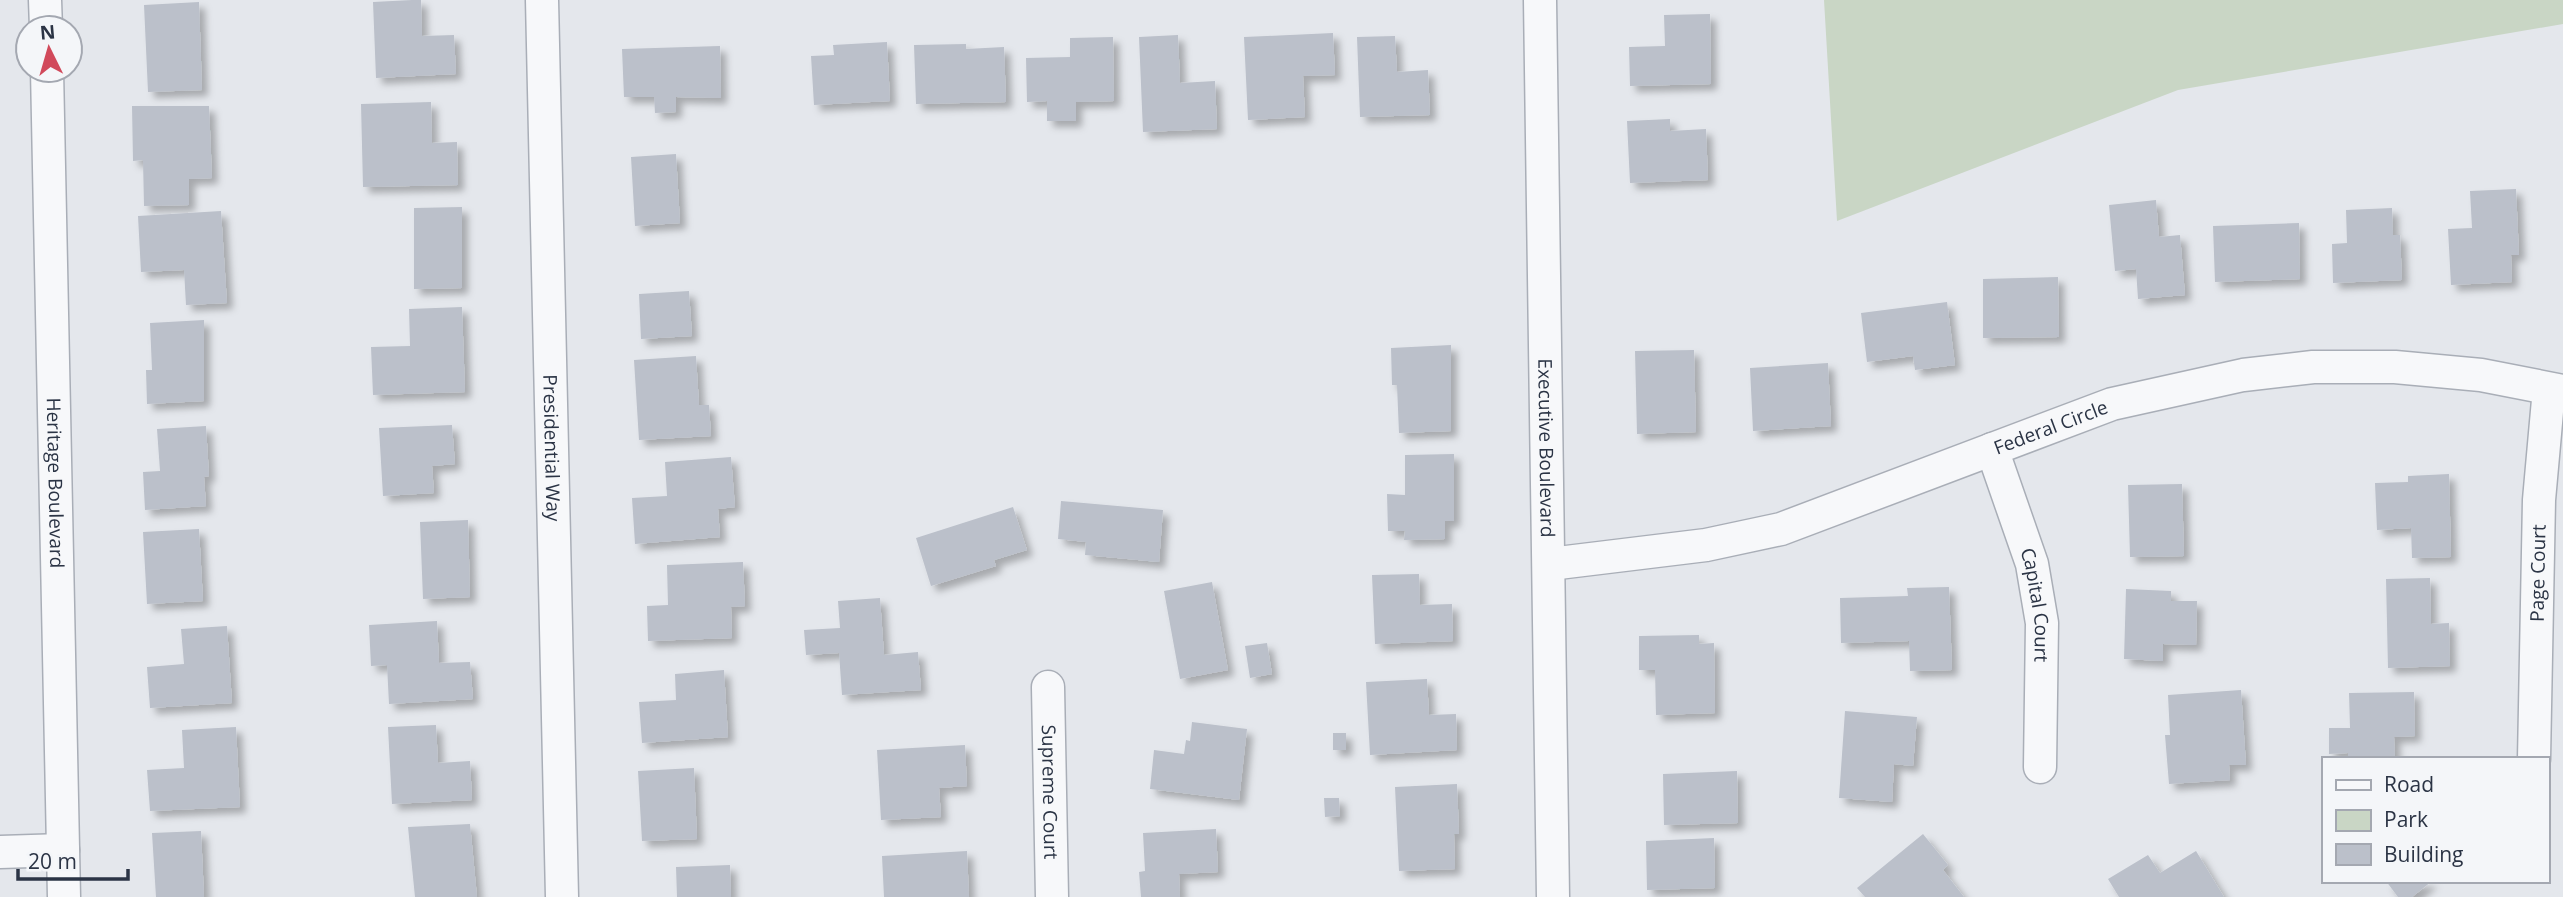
<svg xmlns="http://www.w3.org/2000/svg" width="2563" height="897" font-family="'Open Sans',sans-serif">
	<defs>
		<filter id="shadow"><feDropShadow dx="6" dy="6" stdDeviation="3.5" flood-color="#0004"/></filter>
	</defs>
	<rect width="100%" height="100%" fill="#e4e7ec"/>
	<path fill="#c9d6c5" d="M 1824,0 L 2563,0 L 2563,24 L 2178,90 L 1837,221 Z"/>
	<path fill="#bbc0ca" filter="url(#shadow)" d="M 412,0 L 421,0 L 422,36 L 454,35 L 456,74 L 376,78 L 373,2 Z
		M 199,2 L 202,90 L 148,92 L 144,5 Z
		M 1710,14 L 1711,84 L 1630,86 L 1629,47 L 1665,46 L 1664,15 Z
		M 1333,33 L 1335,75 L 1303,76 L 1305,117 L 1248,120 L 1244,37 Z
		M 1178,35 L 1180,83 L 1215,81 L 1217,129 L 1143,132 L 1139,37 Z
		M 1395,36 L 1397,72 L 1428,70 L 1430,115 L 1360,117 L 1357,37 Z
		M 1113,37 L 1114,101 L 1076,102 L 1076,121 L 1047,121 L 1047,101 L 1027,102 L 1026,58 L 1070,57 L 1070,38 Z
		M 887,42 L 890,101 L 814,105 L 811,56 L 834,55 L 833,45 Z
		M 966,44 L 966,49 L 1004,47 L 1006,102 L 916,104 L 914,45 Z
		M 720,46 L 721,98 L 676,97 L 676,112 L 655,113 L 654,97 L 624,97 L 622,49 Z
		M 431,102 L 432,143 L 457,142 L 458,185 L 363,187 L 361,104 Z
		M 132,106 L 209,106 L 212,178 L 189,179 L 189,205 L 144,206 L 143,160 L 133,161 Z
		M 1670,119 L 1670,131 L 1706,129 L 1708,180 L 1630,183 L 1627,121 Z
		M 676,154 L 680,223 L 635,226 L 631,157 Z
		M 2516,189 L 2519,255 L 2511,255 L 2512,282 L 2451,285 L 2448,229 L 2472,228 L 2470,191 Z
		M 2156,200 L 2159,237 L 2180,235 L 2185,295 L 2138,299 L 2136,269 L 2115,271 L 2109,205 Z
		M 462,207 L 462,288 L 414,289 L 414,208 Z
		M 2392,208 L 2393,235 L 2400,235 L 2402,280 L 2333,283 L 2332,244 L 2347,243 L 2346,210 Z
		M 221,211 L 227,303 L 186,305 L 184,270 L 141,272 L 138,216 Z
		M 2299,223 L 2300,279 L 2215,282 L 2213,226 Z
		M 2058,277 L 2059,337 L 1983,338 L 1983,279 Z
		M 689,291 L 692,336 L 641,339 L 639,294 Z
		M 1947,302 L 1955,365 L 1915,370 L 1913,356 L 1867,362 L 1861,313 Z
		M 462,307 L 465,392 L 373,395 L 371,347 L 410,346 L 409,309 Z
		M 204,320 L 204,401 L 147,404 L 146,370 L 152,370 L 150,323 Z
		M 1451,345 L 1451,431 L 1399,433 L 1397,385 L 1392,385 L 1391,348 Z
		M 1694,350 L 1696,432 L 1637,434 L 1635,351 Z
		M 696,356 L 699,405 L 709,405 L 711,436 L 639,440 L 634,360 Z
		M 1828,363 L 1831,426 L 1753,431 L 1750,368 Z
		M 452,425 L 455,464 L 432,466 L 434,493 L 383,496 L 379,428 Z
		M 206,426 L 209,476 L 204,477 L 206,506 L 145,510 L 143,472 L 160,471 L 157,429 Z
		M 1454,454 L 1454,521 L 1445,521 L 1445,539 L 1404,540 L 1405,531 L 1388,531 L 1387,494 L 1405,495 L 1405,455 Z
		M 731,457 L 735,507 L 718,509 L 720,537 L 635,544 L 632,498 L 667,496 L 665,462 Z
		M 2449,474 L 2451,557 L 2412,558 L 2411,528 L 2377,530 L 2375,483 L 2408,482 L 2408,476 Z
		M 2182,484 L 2184,556 L 2130,557 L 2128,485 Z
		M 1061,501 L 1163,510 L 1159,562 L 1085,555 L 1086,542 L 1058,539 Z
		M 1013,507 L 1027,550 L 994,560 L 996,566 L 931,586 L 916,538 Z
		M 468,520 L 470,597 L 423,599 L 420,522 Z
		M 199,529 L 203,601 L 147,604 L 143,532 Z
		M 743,562 L 745,606 L 731,607 L 732,638 L 648,641 L 647,606 L 668,605 L 667,565 Z
		M 1419,574 L 1420,605 L 1452,604 L 1453,641 L 1375,644 L 1372,575 Z
		M 2430,578 L 2431,624 L 2449,623 L 2450,666 L 2388,668 L 2386,579 Z
		M 1212,582 L 1228,670 L 1180,679 L 1164,591 Z
		M 1949,587 L 1952,670 L 1910,671 L 1909,641 L 1841,643 L 1840,598 L 1908,596 L 1907,588 Z
		M 2126,589 L 2171,591 L 2171,601 L 2197,601 L 2196,645 L 2163,644 L 2163,661 L 2124,659 Z
		M 880,598 L 884,655 L 918,652 L 921,690 L 842,695 L 839,653 L 806,655 L 804,630 L 840,628 L 838,601 Z
		M 437,621 L 439,663 L 470,662 L 473,699 L 389,704 L 387,665 L 371,666 L 369,625 Z
		M 227,626 L 232,703 L 150,708 L 147,667 L 184,664 L 181,629 Z
		M 1699,635 L 1699,644 L 1714,643 L 1715,713 L 1656,715 L 1655,670 L 1639,670 L 1639,636 Z
		M 1267,643 L 1272,674 L 1250,678 L 1245,646 Z
		M 724,670 L 728,737 L 642,743 L 639,702 L 676,700 L 675,674 Z
		M 1427,679 L 1429,715 L 1456,714 L 1457,750 L 1370,755 L 1366,682 Z
		M 2241,690 L 2246,765 L 2229,765 L 2230,780 L 2169,784 L 2165,735 L 2170,735 L 2168,695 Z
		M 2414,692 L 2415,736 L 2394,737 L 2395,759 L 2348,759 L 2348,753 L 2329,754 L 2329,728 L 2350,728 L 2349,693 Z
		M 1845,711 L 1917,717 L 1913,766 L 1894,764 L 1892,802 L 1839,798 Z
		M 1192,722 L 1247,729 L 1239,800 L 1150,789 L 1154,750 L 1184,754 L 1186,740 L 1190,741 Z
		M 436,725 L 438,763 L 470,761 L 472,800 L 392,804 L 388,727 Z
		M 236,727 L 240,807 L 150,811 L 147,770 L 184,768 L 182,730 Z
		M 1333,733 L 1346,733 L 1346,750 L 1333,750 Z
		M 965,745 L 967,786 L 939,788 L 941,817 L 881,820 L 877,750 Z
		M 694,768 L 697,839 L 642,841 L 638,771 Z
		M 1737,771 L 1738,823 L 1664,825 L 1663,774 Z
		M 1457,784 L 1459,834 L 1454,834 L 1455,869 L 1399,871 L 1395,787 Z
		M 1324,798 L 1339,798 L 1340,816 L 1325,817 Z
		M 470,824 L 477,897 L 415,897 L 408,827 Z
		M 1216,829 L 1218,872 L 1179,874 L 1180,897 L 1141,897 L 1139,872 L 1145,871 L 1143,833 Z
		M 201,831 L 204,897 L 156,897 L 152,833 Z
		M 1923,834 L 1948,865 L 1943,870 L 1964,897 L 1865,897 L 1857,888 Z
		M 1714,838 L 1715,888 L 1647,890 L 1646,841 Z
		M 967,851 L 969,897 L 884,897 L 882,856 Z
		M 2196,851 L 2224,897 L 2119,897 L 2108,879 L 2148,855 L 2160,873 Z
		M 730,865 L 731,897 L 677,897 L 676,867 Z
		M 2386,881 L 2432,881 L 2412,897 L 2398,897 Z"/>
	<g fill="none" stroke-linecap="round" stroke-linejoin="round">
		<defs>
			<g id="street">
				<path d="M 45,0 L 46,28"/>
				<path id="s1" d="M 542,0 L 562,897"/>
				<path id="s2" d="M 1540,0 L 1553,897"/>
				<path id="s3" d="M 47,70 L 64,897"/>
				<path id="s4" d="M 1992,449 L 2032,564 L 2042,623 L 2040,767"/>
				<path id="s5" d="M 1550,564 L 1706,545 L 1781,529 L 2112,404 L 2243,375 L 2313,367 L 2395,367 L 2481,375 L 2563,391"/>
				<path id="s6" d="M 1048,687 L 1052,897"/>
				<path id="s7" d="M 2534,759 L 2539,500 L 2549,389"/>
				<path d="M 0,852 L 63,850"/>
			</g>
		</defs>
		<use href="#street" stroke="#a9aeb7" stroke-width="35"/>
		<use href="#street" stroke="#f7f8fa" stroke-width="32"/>
	</g>
	<g text-anchor="middle" dominant-baseline="central" stroke-width="5" stroke-linejoin="round" paint-order="stroke">
		<g font-size="19" fill="#2b3445" stroke="#f4f6f9">
			<text stroke="none"><textPath href="#s5" startOffset="522">Federal Circle</textPath></text>
			<text stroke="none"><textPath href="#s1" startOffset="448">Presidential Way</textPath></text>
			<text stroke="none"><textPath href="#s2" startOffset="448">Executive Boulevard</textPath></text>
			<text stroke="none"><textPath href="#s3" startOffset="413">Heritage Boulevard</textPath></text>
			<text stroke="none"><textPath href="#s7" startOffset="186">Page Court</textPath></text>
			<text stroke="none"><textPath href="#s4" startOffset="163">Capital Court</textPath></text>
			<text stroke="none"><textPath href="#s6" startOffset="105">Supreme Court</textPath></text>
		</g>
	</g>
	<rect x="2322" y="757" width="228" height="126" fill="#f4f6f9" stroke="#a4a8b1" stroke-width="2"/>
	<rect x="2336" y="780" width="35" height="10" fill="#f7f8fa" stroke="#a4a8b1" stroke-width="2"/>
	<text x="2384" y="792" font-size="21" fill="#2b3445">Road</text>
	<rect x="2336" y="810" width="35" height="21" fill="#c9d6c5" stroke="#a4a8b1" stroke-width="2"/>
	<text x="2384" y="827" font-size="21" fill="#2b3445">Park</text>
	<rect x="2336" y="844" width="35" height="21" fill="#bbc0ca" stroke="#a4a8b1" stroke-width="2"/>
	<text x="2384" y="862" font-size="21" fill="#2b3445">Building</text>
	<g transform="translate(49 49) rotate(355)"><circle r="33" fill="#f4f6f9" stroke="#a4a8b1" stroke-width="2"/>
	<path d="M0-5L12 26L0 18L-12 26Z" fill="#d1495b"/>
	<text y="-10" font-size="19" font-weight="bold" text-anchor="middle" fill="#2b3445">N</text>
	</g>
	<path d="M18 869v10h110v-10" fill="none" stroke="#2b3445" stroke-width="3.5"/>
	<text x="28" y="869" font-size="21" fill="#2b3445" stroke="#f4f6f9" stroke-width="5" paint-order="stroke">20 m</text>
</svg>
